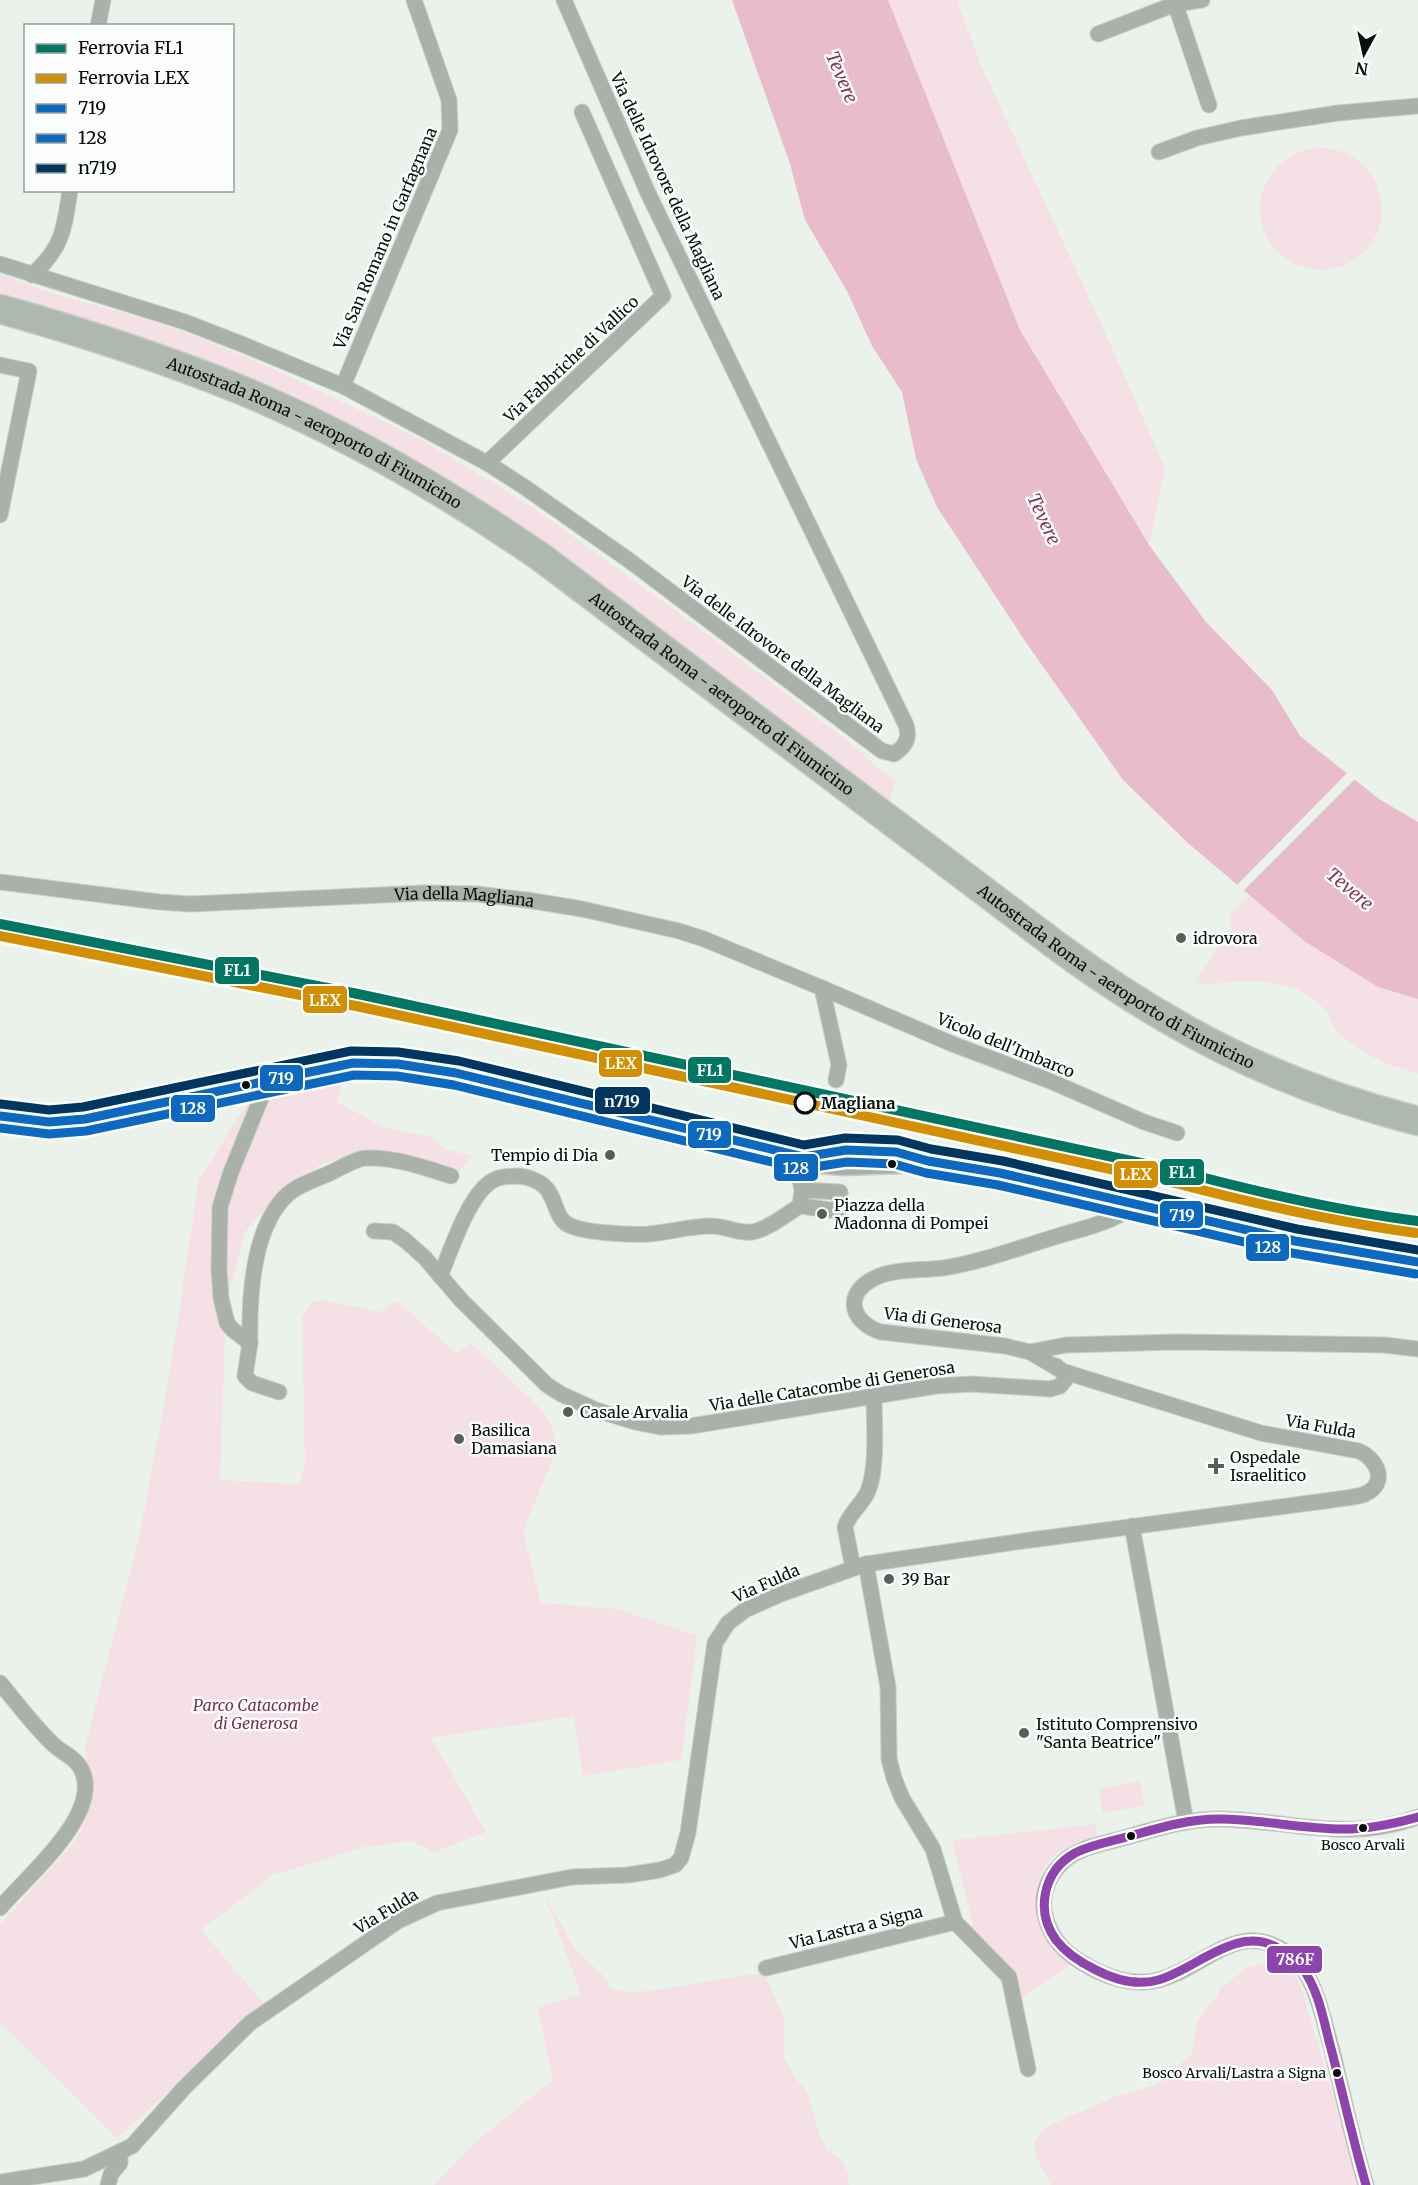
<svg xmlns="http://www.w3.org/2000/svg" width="1418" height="2185" font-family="Merriweather,serif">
	<rect width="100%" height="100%" fill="#eaf2eb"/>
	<path fill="#f5e0e5" d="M 888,0 L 957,0 L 981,65 L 1102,326 L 1165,468 L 1149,545 L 1020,330 Z
		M1260 209a61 61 0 1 1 122 0a61 61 0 1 1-122 0Z
		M 0,274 L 45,291 L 159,323 L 210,342 L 269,367 L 416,437 L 487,479 L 543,515 L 694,624 L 858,749 L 881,772 L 897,779 L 888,802 L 513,522 L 0,296 Z
		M 1250,895 L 1304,941 L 1378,987 L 1418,999 L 1418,1073 C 1391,1066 1360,1055 1339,1034 C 1334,1029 1332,1021 1328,1014 C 1320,1002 1309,995 1296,989 C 1279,982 1259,980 1241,981 C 1225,982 1210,986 1195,983 L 1231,929 L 1230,915 Z
		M 346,1070 L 337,1102 L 383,1127 L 431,1137 L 446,1149 L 472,1156 L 457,1173 L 365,1151 L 322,1164 L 278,1193 L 245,1232 L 226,1305 L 220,1480 L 300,1484 L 305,1461 L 302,1317 L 311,1302 L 322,1300 L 380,1312 L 397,1301 L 457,1354 L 471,1343 L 536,1404 L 547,1418 L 554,1433 L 556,1451 L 523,1531 L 541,1603 L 616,1609 L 697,1636 L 681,1760 L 583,1776 L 574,1716 L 431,1738 L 486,1832 L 435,1852 L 410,1841 L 364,1847 L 273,1875 L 201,1930 L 265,2005 L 117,2138 L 0,2023 L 0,1924 L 69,1849 L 81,1830 L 87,1815 L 91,1796 L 85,1747 L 140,1534 L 171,1366 L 199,1179 L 255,1092 Z
		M 1140,1781 L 1145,1805 L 1103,1813 L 1098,1789 Z
		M 1096,1824 L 1097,1835 C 1086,1839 1073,1843 1063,1849 C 1037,1864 1029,1903 1042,1929 C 1048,1943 1061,1953 1070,1966 L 1020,1999 L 968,1926 L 973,1924 L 952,1840 Z
		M 544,1894 L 576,1951 L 601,1973 L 610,1987 L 626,1992 L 649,1991 L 747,1975 L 764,1974 L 784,2018 L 784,2058 L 796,2079 L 807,2092 L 820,2136 L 828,2151 L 840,2159 L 848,2173 L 849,2185 L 434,2185 L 475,2142 L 553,2080 L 538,2008 L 581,1994 Z
		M 1275,1959 L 1289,1966 L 1299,1981 L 1360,2185 L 1051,2185 L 1037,2158 L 1034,2143 L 1042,2131 L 1055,2123 L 1114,2097 L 1157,2084 L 1192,2054 L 1197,2024 L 1204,2010 L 1215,2000 L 1221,1987 L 1247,1968 Z"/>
	<path fill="#e9bccc" d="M 732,0 L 888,0 L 1020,330 L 1149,545 L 1206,622 L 1272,690 L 1300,736 L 1379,799 L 1418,822 L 1418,999 L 1378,987 L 1304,941 L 1189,844 L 1123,780 L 1025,641 L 937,507 L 916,459 L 902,392 L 872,346 L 847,291 L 805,220 L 790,164 Z"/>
	<path fill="#eaf2eb" d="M 1349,771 L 1357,777 L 1242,892 L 1235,887 Z"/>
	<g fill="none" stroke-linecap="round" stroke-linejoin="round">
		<defs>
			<g id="minor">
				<path d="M 1174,0 L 1209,105"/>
				<path d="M 98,26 L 103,0"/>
				<path d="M 1098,34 L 1175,4 L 1202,0"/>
				<path d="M 1159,152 L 1197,138 L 1241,128 L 1338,113 L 1418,106"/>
				<path d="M 0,264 L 185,322 L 244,345 L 343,386 L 487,463 L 523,486 L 630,561 L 882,751 L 894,754 C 906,746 910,738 906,725 L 648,193 L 564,0"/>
				<path d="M 32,275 C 63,247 64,230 70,190"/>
				<path d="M 0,365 L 29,371 L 0,515"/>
				<path d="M 343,386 L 450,130 L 449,100 L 414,0"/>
				<path d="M 487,463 L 663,296 L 582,112"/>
				<path id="s1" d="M 0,882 L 159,902 L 191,904 L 424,893 L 477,894 L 527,900 L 582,909 L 679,931 L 704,939 L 822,988 L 839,1065 L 836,1080"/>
				<path d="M 822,988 L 950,1043 L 1050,1081 L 1144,1122 L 1177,1133"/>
				<path d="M 268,1081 L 231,1172 L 220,1207 L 219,1268 L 221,1298 L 227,1323 L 233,1330 L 250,1343 C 249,1297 252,1228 287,1195 C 298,1185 314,1180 328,1174 C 339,1169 354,1159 366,1158 C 395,1157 423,1167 451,1176"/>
				<path d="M 795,1155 L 802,1190 L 800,1206 L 839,1211 L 840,1192 L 802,1190"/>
				<path d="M 1133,1204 C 1128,1209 1122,1214 1115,1217 C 1098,1226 1077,1230 1058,1236 C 1021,1247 982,1262 943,1268 C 920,1271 892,1268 871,1280 C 842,1297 854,1324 881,1332 L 1005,1346 L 1030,1352 L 1066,1345 L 1177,1342 L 1385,1345 L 1418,1349"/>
				<path d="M 374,1231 L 393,1232 L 406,1241 L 425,1258 L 461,1300 L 547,1385 L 561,1394 L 596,1410 L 635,1422 L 660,1427 L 691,1426 L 936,1386 L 972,1384 L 1050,1389 L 1060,1386 L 1065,1380 L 1064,1373 L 1056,1366"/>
				<path d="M 440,1276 C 451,1251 470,1189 496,1179 C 503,1176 512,1176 519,1176 C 528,1177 537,1180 544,1186 C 557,1197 554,1220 571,1226 C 587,1233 631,1235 649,1234 C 670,1232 691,1226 712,1226 C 726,1226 739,1234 752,1232 C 769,1229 786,1214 800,1206"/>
				<path d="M 250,1343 L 245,1376 L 252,1383 L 279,1392"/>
				<path d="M 1132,1526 L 1186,1822"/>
				<path d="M 866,1564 L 888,1687 L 889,1759 L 894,1778 L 902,1798 L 933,1849 L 955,1922 L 1009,1977 L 1028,2069"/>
				<path d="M 853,1568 L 845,1527 C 849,1513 863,1504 868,1491 C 878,1467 874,1422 874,1396"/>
				<path d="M 0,1683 C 18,1704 35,1728 55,1746 C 63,1753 74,1757 80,1767 C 107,1811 25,1878 0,1908"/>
				<path d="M 766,1968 L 955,1922"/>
				<path d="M 0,2182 L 84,2169 L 132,2146 L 184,2088 L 250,2023 L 398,1921 L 437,1903 L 572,1877 L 628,1875 L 660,1870 L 675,1865 L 681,1858 L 688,1833 L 715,1643 L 728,1623 L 745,1610 L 781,1594 L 866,1564 L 1023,1541 L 1332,1500 C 1342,1498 1355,1498 1365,1494 C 1389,1483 1377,1459 1359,1451 L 1261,1433 L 1062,1371 L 1030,1352"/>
				<path d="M 108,2185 L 111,2174 L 120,2163 L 120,2152"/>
				<path d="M 1366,2185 C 1353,2141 1343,2095 1332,2050 C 1325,2026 1320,1999 1308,1977 C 1304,1968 1297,1961 1290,1955 C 1239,1916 1206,1968 1158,1980 C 1132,1987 1103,1976 1081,1962 C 1061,1950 1047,1932 1044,1909 C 1042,1891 1050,1874 1063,1862 C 1077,1848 1101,1844 1120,1839 C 1152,1830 1185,1819 1219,1819 C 1291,1820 1346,1843 1418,1817"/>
			</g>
			<path id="secondary" d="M 0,1116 L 49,1122 L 85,1119 L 341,1066 C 379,1059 418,1066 456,1073 L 748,1142 L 820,1162 L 843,1164 L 928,1161
				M 915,1157 L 928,1161 L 1000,1173 L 1295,1241 L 1418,1262"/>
			<g id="motorway">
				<path id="s2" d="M 0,309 C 82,332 162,358 241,390 C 347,434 448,493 542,558 L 1057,946 C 1171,1030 1280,1086 1418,1121"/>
			</g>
		</defs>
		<use href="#minor" stroke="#c7cdc8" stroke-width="17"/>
		<use href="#secondary" stroke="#c7cdc8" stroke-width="25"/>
		<use href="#motorway" stroke="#c7cdc8" stroke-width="31"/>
		<use href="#minor" stroke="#a9b1aa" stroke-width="15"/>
		<use href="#secondary" stroke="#a8b1aa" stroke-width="22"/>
		<use href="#motorway" stroke="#aeb8b0" stroke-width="28"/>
		<defs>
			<path id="bus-1" d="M 0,1116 L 49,1122 L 85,1119 L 353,1063 L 398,1064 L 456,1073 L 804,1157 L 846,1150 L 896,1152 L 928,1161 L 1000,1173 L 1295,1241 L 1418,1262"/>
			<path id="bus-2" d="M 0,1128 L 49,1134 L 86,1131 L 354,1075 L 397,1076 L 454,1085 L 801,1169 L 847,1162 L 894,1164 L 926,1173 L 998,1185 L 1292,1253 L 1416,1274"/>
			<path id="bus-3" d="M 1,1104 L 49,1110 L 83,1107 L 351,1051 L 398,1052 L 459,1061 L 804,1145 L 845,1138 L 898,1140 L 931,1149 L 1003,1161 L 1297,1229 L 1418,1250"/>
			<path id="bus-4" d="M 1366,2185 C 1352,2137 1342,2089 1329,2041 C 1323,2017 1318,1990 1303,1969 C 1297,1960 1288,1954 1278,1948 C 1237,1924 1197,1969 1158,1980 C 1137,1986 1113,1979 1094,1969 C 1080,1962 1066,1953 1056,1940 C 1035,1911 1043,1871 1075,1853 C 1093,1844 1114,1841 1134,1835 C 1162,1827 1190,1819 1219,1819 C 1260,1819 1301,1829 1343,1829 C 1369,1829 1393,1824 1418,1817"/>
		</defs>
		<use href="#bus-1" stroke="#fbfefc" stroke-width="14"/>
		<use href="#bus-2" stroke="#fbfefc" stroke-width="14"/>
		<use href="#bus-3" stroke="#fbfefc" stroke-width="14"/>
		<use href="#bus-4" stroke="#fbfefc" stroke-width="14"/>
		<use href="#bus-1" stroke="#0c69bf" stroke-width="9"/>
		<use href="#bus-2" stroke="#0c69bf" stroke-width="9"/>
		<use href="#bus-3" stroke="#00365f" stroke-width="9"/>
		<use href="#bus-4" stroke="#8e44ad" stroke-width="9"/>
		<defs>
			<path id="rail-1" d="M 0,924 L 358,994 L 1178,1171 C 1257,1192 1337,1211 1418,1221"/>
			<path id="rail-2" d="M 0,936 L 356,1006 L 1175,1183 C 1255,1204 1335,1222 1416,1233"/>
		</defs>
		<use href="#rail-1" stroke="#fbfefc" stroke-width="15"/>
		<use href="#rail-2" stroke="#fbfefc" stroke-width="15"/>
		<use href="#rail-1" stroke="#007663" stroke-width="10"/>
		<use href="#rail-2" stroke="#d38f02" stroke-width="10"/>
	</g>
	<g fill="#585e59" stroke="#fbfefc" stroke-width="2">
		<circle cx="1181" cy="938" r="6"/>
		<circle cx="610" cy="1155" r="6"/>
		<circle cx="822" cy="1214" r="6"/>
		<circle cx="568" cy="1412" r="6"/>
		<circle cx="459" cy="1439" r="6"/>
		<path d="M1213 1457h6v6h6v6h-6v6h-6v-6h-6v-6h6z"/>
		<circle cx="889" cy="1579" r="6"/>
		<circle cx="1024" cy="1733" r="6"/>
	</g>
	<g fill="#090e0a" stroke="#fbfefc" stroke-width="2">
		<circle cx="246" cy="1085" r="5"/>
		<circle cx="892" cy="1164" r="5"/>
		<circle cx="1363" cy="1828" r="5"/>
		<circle cx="1131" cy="1836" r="5"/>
		<circle cx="1337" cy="2073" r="5"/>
	</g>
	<circle fill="#fbfefc" stroke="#090e0a" stroke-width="3" cx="805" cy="1103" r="10"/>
	<g text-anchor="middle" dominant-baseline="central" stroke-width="5" stroke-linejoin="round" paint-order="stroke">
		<g font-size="14" fill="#090e0a" stroke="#fbfefc">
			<text x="1363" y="1845">Bosco Arvali</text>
			<text x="1326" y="2073" text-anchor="end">Bosco Arvali/Lastra a Signa</text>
		</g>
		<g font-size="16" fill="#090e0a" stroke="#fbfefc">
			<text transform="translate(668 186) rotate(65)">Via delle Idrovore della Magliana</text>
			<text transform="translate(385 238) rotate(-67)">Via San Romano in Garfagnana</text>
			<text transform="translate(571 359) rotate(-43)">Via Fabbriche di Vallico</text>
			<text stroke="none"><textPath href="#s2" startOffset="339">Autostrada Roma - aeroporto di Fiumicino</textPath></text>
			<text transform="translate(783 654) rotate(37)">Via delle Idrovore della Magliana</text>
			<text stroke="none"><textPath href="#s2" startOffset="825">Autostrada Roma - aeroporto di Fiumicino</textPath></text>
			<text stroke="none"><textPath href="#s1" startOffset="466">Via della Magliana</textPath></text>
			<text stroke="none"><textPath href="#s2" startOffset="1311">Autostrada Roma - aeroporto di Fiumicino</textPath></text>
			<text transform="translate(1006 1045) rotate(22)">Vicolo dell'Imbarco</text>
			<text transform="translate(943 1320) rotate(7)">Via di Generosa</text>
			<text transform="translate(832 1386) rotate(-9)">Via delle Catacombe di Generosa</text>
			<text transform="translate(1321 1426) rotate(10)">Via Fulda</text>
			<text transform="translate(766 1583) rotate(-24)">Via Fulda</text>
			<text transform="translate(386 1911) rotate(-31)">Via Fulda</text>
			<text transform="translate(856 1927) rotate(-14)">Via Lastra a Signa</text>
		</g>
		<g font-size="16" fill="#090e0a" stroke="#fbfefc" text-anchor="start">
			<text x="1193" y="938">idrovora</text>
			<text x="598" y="1155" text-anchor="end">Tempio di Dia</text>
			<text x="834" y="1205">Piazza della<tspan x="834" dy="18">Madonna di Pompei</tspan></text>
			<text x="580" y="1412">Casale Arvalia</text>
			<text x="471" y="1430">Basilica<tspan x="471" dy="18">Damasiana</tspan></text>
			<text x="1230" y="1457">Ospedale<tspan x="1230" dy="18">Israelitico</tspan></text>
			<text x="901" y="1579">39 Bar</text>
			<text x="1036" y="1724">Istituto Comprensivo<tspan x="1036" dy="18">"Santa Beatrice"</tspan></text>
		</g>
		<g font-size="16" font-weight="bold" fill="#090e0a" stroke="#fbfefc" text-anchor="start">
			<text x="821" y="1103">Magliana</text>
		</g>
		<g font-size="16" font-style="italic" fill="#7e3052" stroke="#fbfefc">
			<text x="256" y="1705">Parco Catacombe<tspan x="256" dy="18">di Generosa</tspan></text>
		</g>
		<g font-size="18" font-style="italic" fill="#853658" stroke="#fbfefc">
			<text transform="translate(842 77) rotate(67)">Tevere</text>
			<text transform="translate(1044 519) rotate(65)">Tevere</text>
			<text transform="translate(1350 889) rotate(40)">Tevere</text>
		</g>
	</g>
	<g stroke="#fbfefc" stroke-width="2">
		<rect x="214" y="956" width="46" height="29" rx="6" fill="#007663"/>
		<rect x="302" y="985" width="46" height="29" rx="6" fill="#d38f02"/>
		<rect x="598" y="1049" width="45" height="29" rx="6" fill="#d38f02"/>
		<rect x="687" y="1056" width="45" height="28" rx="6" fill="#007663"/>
		<rect x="259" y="1064" width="45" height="28" rx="6" fill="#0c69bf"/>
		<rect x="594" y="1086" width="57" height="29" rx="6" fill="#00365f"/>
		<rect x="170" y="1094" width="46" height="29" rx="6" fill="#0c69bf"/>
		<rect x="687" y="1120" width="45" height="29" rx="6" fill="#0c69bf"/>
		<rect x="773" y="1153" width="46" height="29" rx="6" fill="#0c69bf"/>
		<rect x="1159" y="1158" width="46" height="28" rx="6" fill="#007663"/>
		<rect x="1113" y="1160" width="46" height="29" rx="6" fill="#d38f02"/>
		<rect x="1159" y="1200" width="45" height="29" rx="6" fill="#0c69bf"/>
		<rect x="1245" y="1233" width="45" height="29" rx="6" fill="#0c69bf"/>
		<rect x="1266" y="1945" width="57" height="29" rx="6" fill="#8e44ad"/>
	</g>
	<g font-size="16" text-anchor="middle" font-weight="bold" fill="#fff">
		<text x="237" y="976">FL1</text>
		<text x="325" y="1006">LEX</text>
		<text x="621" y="1069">LEX</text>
		<text x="710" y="1076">FL1</text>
		<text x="281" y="1084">719</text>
		<text x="622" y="1107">n719</text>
		<text x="193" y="1114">128</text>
		<text x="709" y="1140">719</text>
		<text x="796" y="1174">128</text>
		<text x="1182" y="1178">FL1</text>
		<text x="1136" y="1180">LEX</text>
		<text x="1182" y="1221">719</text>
		<text x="1268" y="1253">128</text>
		<text x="1295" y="1965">786F</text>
	</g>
	<rect x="24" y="24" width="210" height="168" fill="#fbfefc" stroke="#9a9e9b" stroke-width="1.5"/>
	<rect x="36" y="44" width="30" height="9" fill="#007663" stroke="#9a9e9b" stroke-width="1.5"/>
	<text x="78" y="54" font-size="18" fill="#090e0a">Ferrovia FL1</text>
	<rect x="36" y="74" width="30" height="9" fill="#d38f02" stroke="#9a9e9b" stroke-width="1.5"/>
	<text x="78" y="84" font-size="18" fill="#090e0a">Ferrovia LEX</text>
	<rect x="36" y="104" width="30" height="9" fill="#0c69bf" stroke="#9a9e9b" stroke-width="1.5"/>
	<text x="78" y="114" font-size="18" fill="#090e0a">719</text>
	<rect x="36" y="134" width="30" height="9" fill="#0c69bf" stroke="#9a9e9b" stroke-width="1.5"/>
	<text x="78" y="144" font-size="18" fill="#090e0a">128</text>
	<rect x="36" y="164" width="30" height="9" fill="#00365f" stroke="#9a9e9b" stroke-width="1.5"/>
	<text x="78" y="174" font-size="18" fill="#090e0a">n719</text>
	<g transform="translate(1364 54) rotate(188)" stroke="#fbfefc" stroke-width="4.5" paint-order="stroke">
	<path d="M0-4.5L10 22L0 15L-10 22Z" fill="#090e0a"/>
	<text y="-9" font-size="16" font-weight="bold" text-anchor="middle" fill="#090e0a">N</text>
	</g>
</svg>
